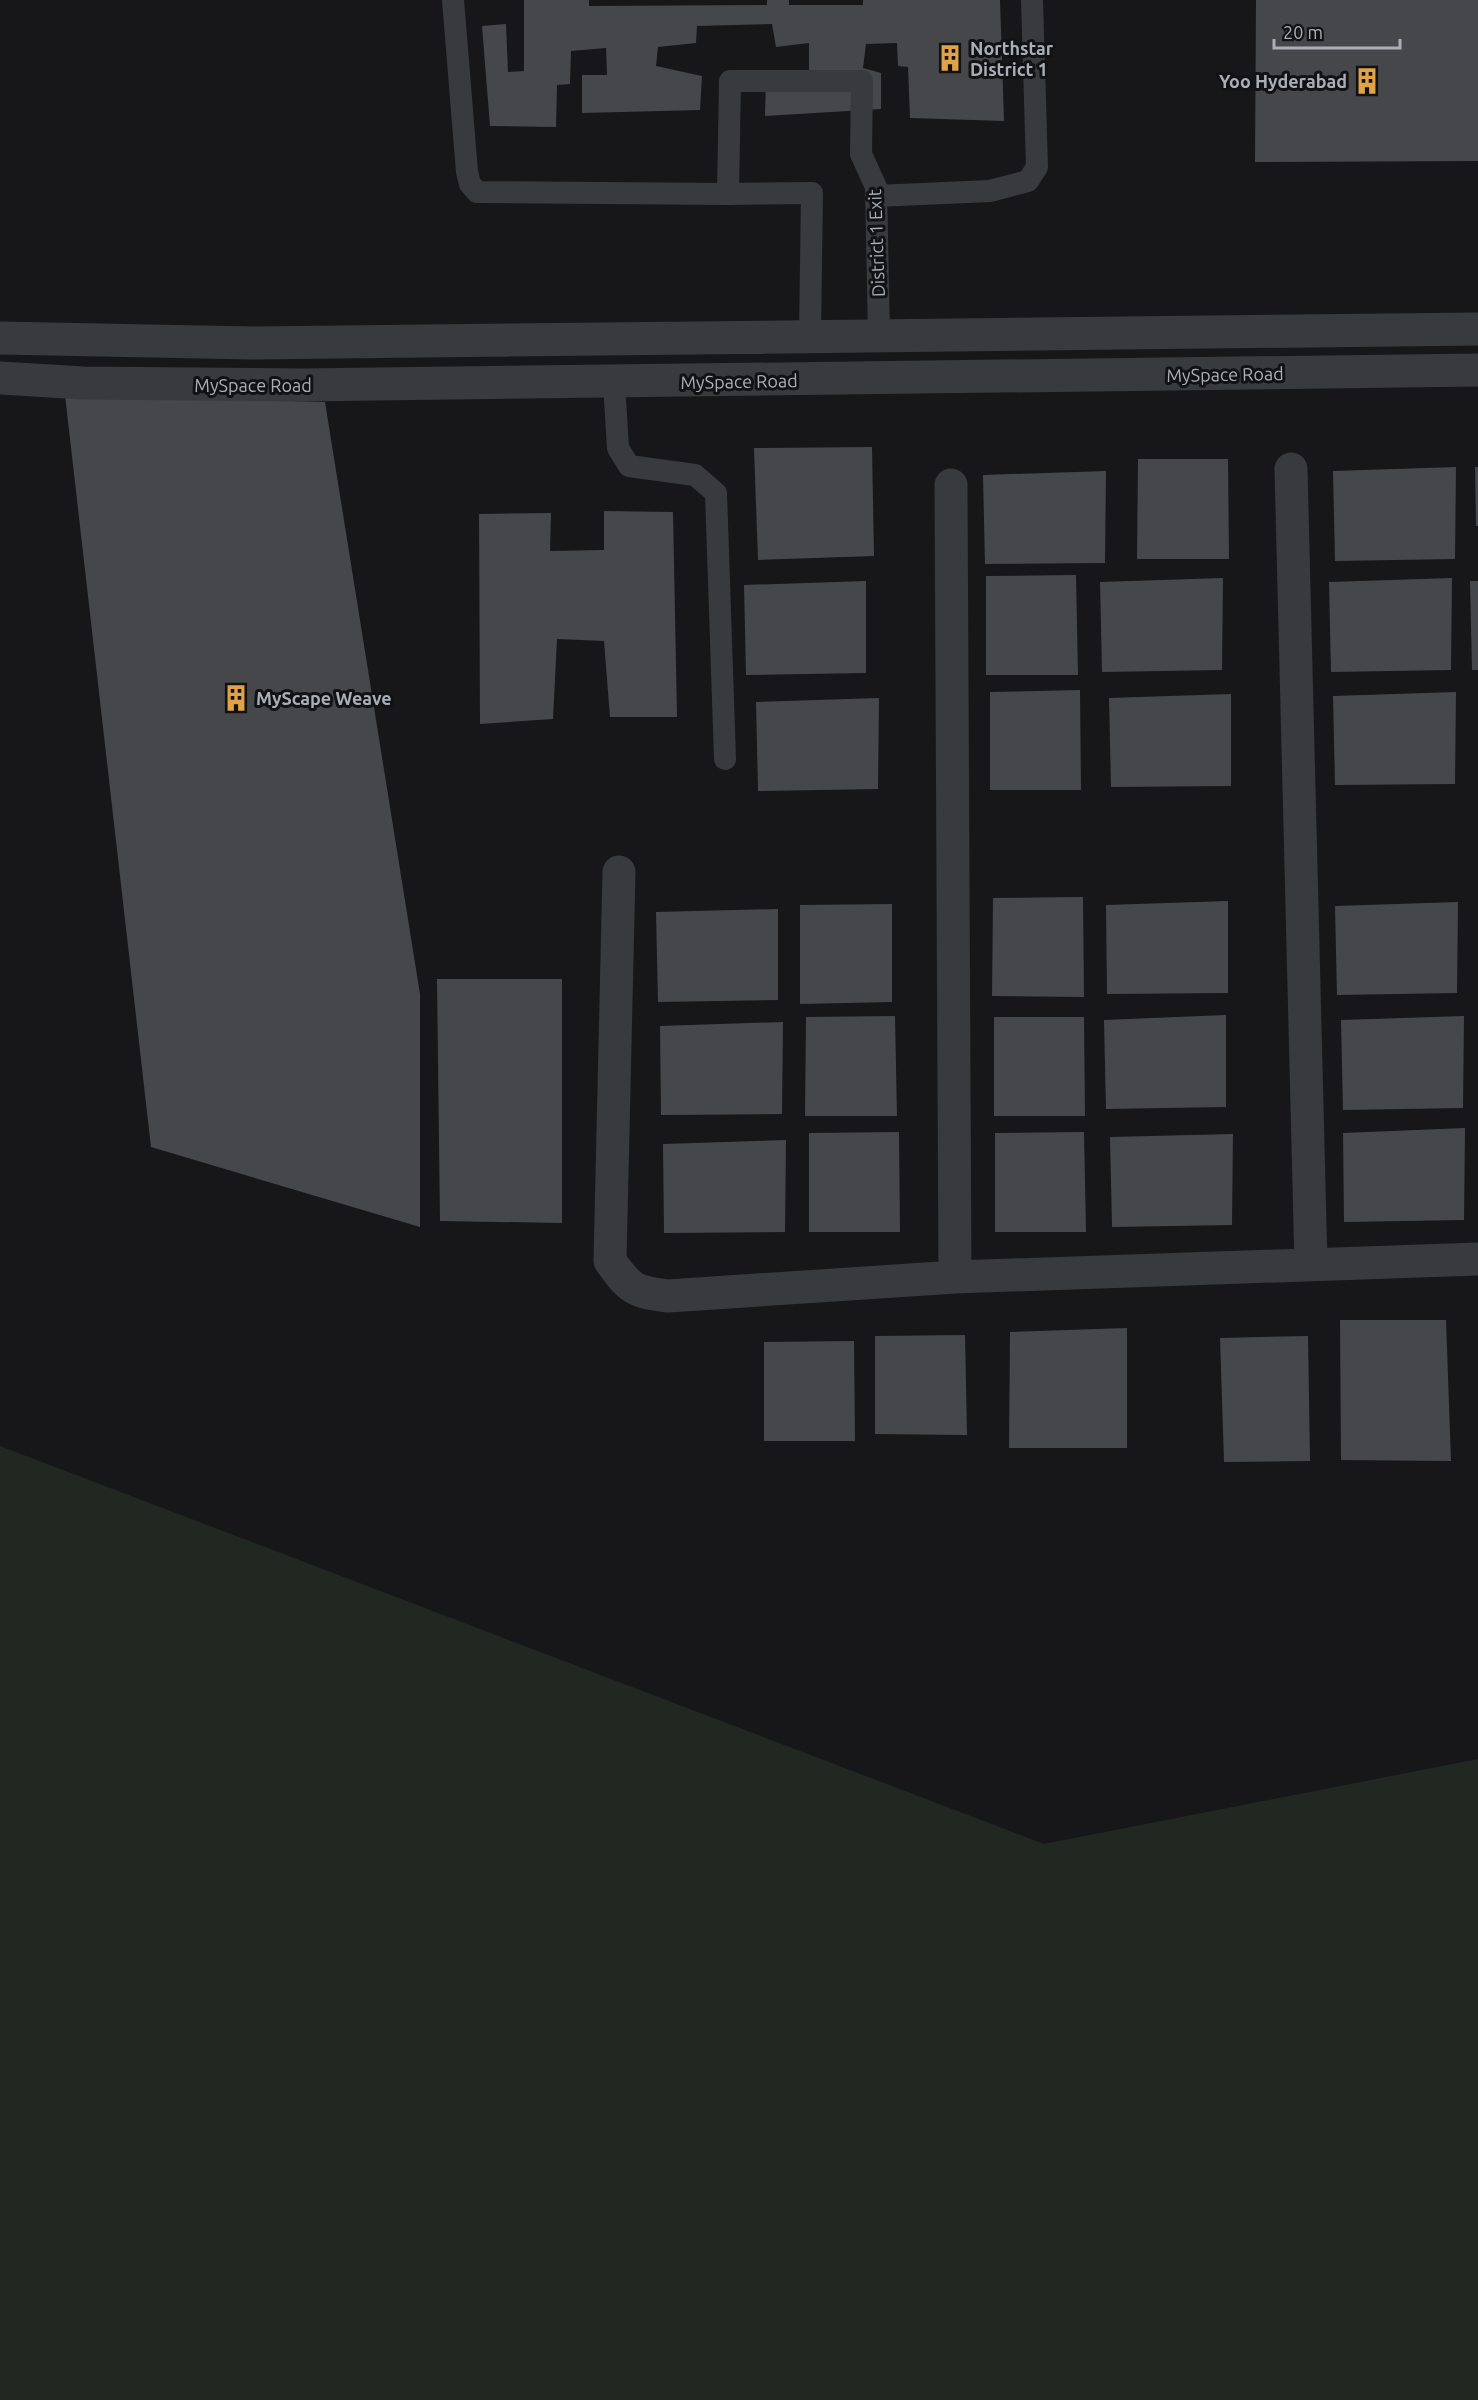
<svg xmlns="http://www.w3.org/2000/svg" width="1478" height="2400" font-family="Ubuntu,sans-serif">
	<rect width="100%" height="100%" fill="#171719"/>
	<path fill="#212822" d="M 0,1446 L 1044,1844 L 1478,1759 L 1478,2400 L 0,2400 Z"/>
	<path fill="#46474b" d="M 524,0 L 589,0 L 589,6 L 767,5 L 767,0 L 789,0 L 789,5 L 863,5 L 863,0 L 1000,0 L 1004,121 L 910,118 L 908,67 L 898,66 L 897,43 L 866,44 L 863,68 L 881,73 L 881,109 L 765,116 L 766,77 L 809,73 L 809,43 L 776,47 L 772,24 L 697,26 L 696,43 L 658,47 L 656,66 L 702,76 L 700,110 L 582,113 L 582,75 L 607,75 L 606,48 L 571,51 L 570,84 L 557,85 L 556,127 L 490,126 L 482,26 L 506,24 L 508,72 L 524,71 Z
		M 1256,0 L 1478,0 L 1478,161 L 1255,162 Z
		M 65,395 L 325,402 L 420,994 L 420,1227 L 151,1147 Z
		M 872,447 L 874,556 L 758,560 L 754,448 Z
		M 1138,459 L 1228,459 L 1229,559 L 1137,559 Z
		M 1456,467 L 1455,559 L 1335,561 L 1333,471 Z
		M 1475,467 L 1478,467 L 1478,526 L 1476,526 Z
		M 1106,471 L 1105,563 L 985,564 L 983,475 Z
		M 604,511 L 673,512 L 677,717 L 610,717 L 604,641 L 557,639 L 553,719 L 480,724 L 479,514 L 551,513 L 550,551 L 604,550 Z
		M 1076,575 L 1078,675 L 986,675 L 986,576 Z
		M 1223,578 L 1222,670 L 1102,672 L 1100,582 Z
		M 1452,578 L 1451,670 L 1331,672 L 1329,582 Z
		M 866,581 L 866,673 L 746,675 L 744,585 Z
		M 1470,581 L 1478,581 L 1478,670 L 1472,670 Z
		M 1080,690 L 1081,790 L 990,790 L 990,692 Z
		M 1456,692 L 1455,784 L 1335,785 L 1333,696 Z
		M 1231,694 L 1231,786 L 1111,787 L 1109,698 Z
		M 879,698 L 878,789 L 758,791 L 756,702 Z
		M 1083,897 L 1084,997 L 992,996 L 993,898 Z
		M 1228,901 L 1228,993 L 1107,994 L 1106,905 Z
		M 1458,902 L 1457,993 L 1337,995 L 1335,906 Z
		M 892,904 L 892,1002 L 800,1004 L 800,905 Z
		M 778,909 L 778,1000 L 658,1002 L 656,912 Z
		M 437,979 L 562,979 L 562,1223 L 440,1221 Z
		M 1226,1015 L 1226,1107 L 1106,1109 L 1104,1020 Z
		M 895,1016 L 897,1116 L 805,1116 L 806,1017 Z
		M 1464,1016 L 1463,1108 L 1343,1110 L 1341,1020 Z
		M 994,1017 L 1084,1017 L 1085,1116 L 994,1116 Z
		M 783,1022 L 782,1114 L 661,1115 L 660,1026 Z
		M 1465,1128 L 1464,1220 L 1344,1222 L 1343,1133 Z
		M 899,1132 L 900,1232 L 809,1232 L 809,1133 Z
		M 1084,1132 L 1086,1232 L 995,1232 L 995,1133 Z
		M 1233,1134 L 1232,1225 L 1112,1227 L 1110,1137 Z
		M 786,1140 L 785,1232 L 664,1233 L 663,1144 Z
		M 1340,1320 L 1446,1320 L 1451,1461 L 1341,1460 Z
		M 1127,1328 L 1127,1448 L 1009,1448 L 1010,1332 Z
		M 965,1335 L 967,1435 L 875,1434 L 875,1336 Z
		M 1308,1336 L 1310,1461 L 1224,1462 L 1220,1338 Z
		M 854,1341 L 855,1441 L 764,1441 L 764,1342 Z"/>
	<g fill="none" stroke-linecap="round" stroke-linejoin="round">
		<path stroke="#383a3d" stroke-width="22" d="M 453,0 L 467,172 L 470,184 L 477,192 L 728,194
			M 876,196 L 990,191 L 1028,181 L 1037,167 L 1032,0
			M 810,336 L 812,193 L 728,194 L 730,81 L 862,81 L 861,154 L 876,187 L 879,335
			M 614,383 L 618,448 L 629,466 L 695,475 L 716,493 L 725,759"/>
		<path stroke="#383a3d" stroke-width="33" d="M 1291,469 L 1311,1265
			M 951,485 L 955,1277
			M 619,872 L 610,1261 C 630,1289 634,1292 668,1296 L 955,1277 L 1478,1259"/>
		<path stroke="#383a3d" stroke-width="33" d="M 0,338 L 252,343 L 1478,329
			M 0,378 L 83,383 L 301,385 L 1478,370"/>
	</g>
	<defs>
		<symbol id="building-bare" viewBox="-9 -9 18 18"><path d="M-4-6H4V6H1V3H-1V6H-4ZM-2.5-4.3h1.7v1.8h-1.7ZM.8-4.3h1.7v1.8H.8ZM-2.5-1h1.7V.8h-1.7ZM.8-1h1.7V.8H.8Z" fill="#e1a347" stroke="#121214" stroke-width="2.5" paint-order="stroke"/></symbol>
	</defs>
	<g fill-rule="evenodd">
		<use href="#building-bare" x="931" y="39" width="38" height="38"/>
		<use href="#building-bare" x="1348" y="62" width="38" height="38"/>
		<use href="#building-bare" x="217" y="679" width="38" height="38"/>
	</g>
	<g text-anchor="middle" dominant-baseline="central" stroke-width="6" stroke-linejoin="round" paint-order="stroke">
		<g font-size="18" font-weight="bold" fill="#aaafb7" stroke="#121214" text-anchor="start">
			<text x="970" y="48">Northstar<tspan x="970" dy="21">District 1</tspan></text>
			<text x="1347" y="81" text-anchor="end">Yoo Hyderabad</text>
			<text x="256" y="698">MyScape Weave</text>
		</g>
		<g font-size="18" fill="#aaafb7" stroke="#121214">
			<text transform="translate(876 243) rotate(-92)">District 1 Exit</text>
			<text transform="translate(1225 374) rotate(-1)">MySpace Road</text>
			<text transform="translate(739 381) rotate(-1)">MySpace Road</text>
			<text x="253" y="385">MySpace Road</text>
		</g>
	</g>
	<path d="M1274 39v9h126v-9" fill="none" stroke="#aaafb7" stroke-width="3"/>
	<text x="1283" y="39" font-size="18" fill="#aaafb7" stroke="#121214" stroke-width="4.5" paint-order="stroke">20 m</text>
</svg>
